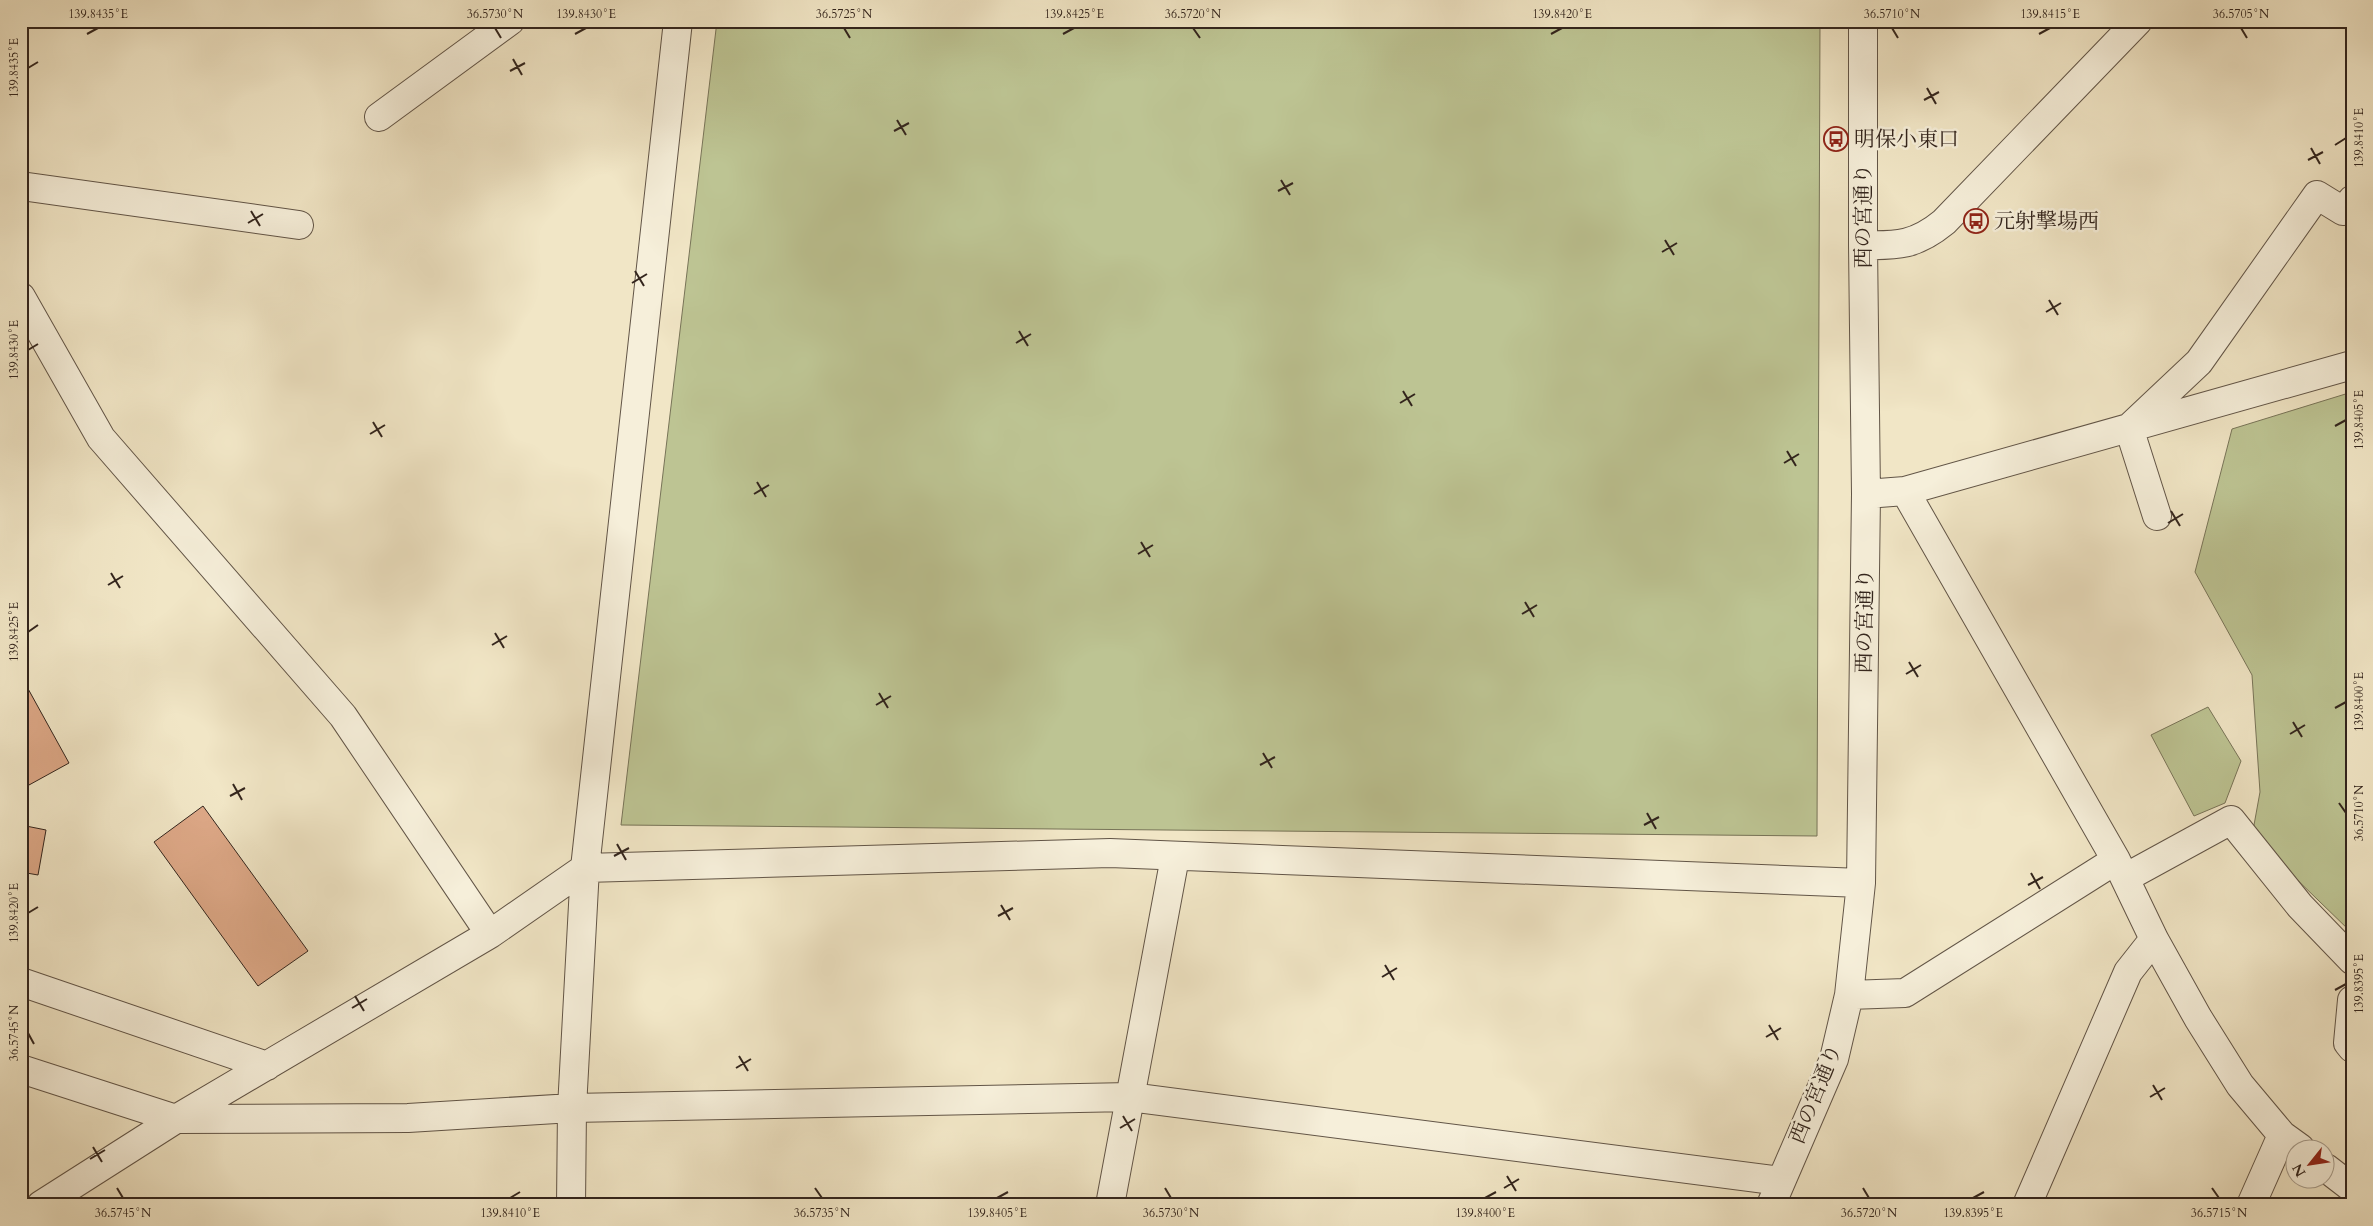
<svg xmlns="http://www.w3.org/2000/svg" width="2373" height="1226" font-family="Cardo,'Noto Serif JP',serif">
	<rect width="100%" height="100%" fill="#f1e6c6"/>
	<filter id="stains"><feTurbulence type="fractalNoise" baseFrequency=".004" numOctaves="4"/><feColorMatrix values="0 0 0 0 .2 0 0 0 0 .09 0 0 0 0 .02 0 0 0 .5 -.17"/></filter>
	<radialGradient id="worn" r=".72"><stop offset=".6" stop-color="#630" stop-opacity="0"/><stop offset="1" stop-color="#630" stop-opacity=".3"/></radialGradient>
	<path fill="#bdc493" stroke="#787458" d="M 717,21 L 1820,21 L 1817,836 L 621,825 Z
		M 2352,392 L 2352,933 L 2252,836 L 2260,792 L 2252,675 L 2195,572 L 2232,429 Z
		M 2208,707 L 2241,761 L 2225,803 L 2194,816 L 2151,735 Z"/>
	<path fill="#dda887" stroke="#33251d" d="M 21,676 L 69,763 L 29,785 L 21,771 Z
		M 203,806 L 308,951 L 258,986 L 154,842 Z
		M 21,825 L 46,830 L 38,875 L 21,872 Z"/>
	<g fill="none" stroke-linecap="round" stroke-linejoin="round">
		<defs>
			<path id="minor" d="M 379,117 L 510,21
				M 21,186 L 299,225
				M 1863,245 C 1898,246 1916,245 1944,222 L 2138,21
				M 21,297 L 101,438 L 343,716 L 490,934
				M 1905,491 L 2352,365
				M 1866,494 L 1905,491 L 2116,860 L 2154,939 L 2198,1018 L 2240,1085 L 2282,1135 L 2300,1148
				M 2157,516 L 2129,428 L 2199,362 L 2317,195 L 2343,211 L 2352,200
				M 2125,878 L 2231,820 L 2300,906 L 2352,960
				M 21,982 L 267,1066
				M 1849,995 L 1905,993 L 2116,860
				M 2352,1000 L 2348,1043 L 2352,1048
				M 21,1069 L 176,1119 L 408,1118 L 572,1108 L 1130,1097 L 1781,1181
				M 2326,1168 L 2352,1188
				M 41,1205 L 176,1119 L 490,934 L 585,868 L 1110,853 L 1861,883
				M 571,1205 L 572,1108 L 585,868 L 678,21
				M 1110,1205 L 1175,857
				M 1771,1205 L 1834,1059 L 1849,995 L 1861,883 L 1866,494 L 1863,245 L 1863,21
				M 2027,1205 L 2128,972 L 2154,939
				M 2251,1205 L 2282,1135"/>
		</defs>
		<use href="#minor" stroke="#625547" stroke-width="30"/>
		<use href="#minor" stroke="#f6efda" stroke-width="28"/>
	</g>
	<path fill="none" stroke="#33251d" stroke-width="2" d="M 495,28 L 501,38M 844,28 L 850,38M 1193,28 L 1200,38M 1892,28 L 1898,38M 2241,28 L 2247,38M 87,34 L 98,28M 575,34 L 586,28M 1063,34 L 1074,28M 1551,34 L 1562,28M 2039,34 L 2050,28M 513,59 L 522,75M 28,68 L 38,62M 510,71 L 525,63M 1927,88 L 1936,104M 1924,100 L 1939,92M 897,120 L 906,135M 894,131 L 909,123M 2335,145 L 2346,138M 2311,148 L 2320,164M 2308,160 L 2323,152M 1281,180 L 1290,195M 1278,191 L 1293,183M 251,211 L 260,226M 248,223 L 263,214M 1665,240 L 1674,255M 1662,252 L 1677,243M 635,271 L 644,286M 632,283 L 647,274M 2049,300 L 2058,315M 2046,312 L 2061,303M 1019,331 L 1028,346M 1016,343 L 1031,334M 28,350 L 38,344M 1403,391 L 1412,406M 1400,403 L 1415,394M 373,422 L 382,437M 2335,426 L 2346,420M 370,434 L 385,425M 1787,451 L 1796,466M 1784,463 L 1799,454M 757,482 L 766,497M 754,494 L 769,485M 2171,511 L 2180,526M 2168,523 L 2183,514M 1141,542 L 1150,557M 1138,554 L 1153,545M 111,573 L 120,588M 108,585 L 123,576M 1525,602 L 1534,617M 1522,614 L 1537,605M 28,632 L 38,625M 495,633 L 504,648M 492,645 L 507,636M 1909,662 L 1918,677M 1906,674 L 1921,665M 879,693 L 888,708M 876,705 L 891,696M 2335,708 L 2346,702M 2293,722 L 2302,737M 2290,734 L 2305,725M 1263,753 L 1272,768M 1260,765 L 1275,757M 233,784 L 242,800M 230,796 L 245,788M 2339,803 L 2346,813M 1647,813 L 1656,829M 1644,825 L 1659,817M 617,844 L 626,860M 614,856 L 629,848M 2031,873 L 2040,889M 2028,885 L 2043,877M 1001,905 L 1010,920M 28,913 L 38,907M 998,916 L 1013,908M 1385,965 L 1394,980M 1382,977 L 1397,968M 2335,990 L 2346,984M 355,996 L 364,1011M 352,1008 L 367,999M 1769,1025 L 1778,1040M 28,1033 L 34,1044M 1766,1037 L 1781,1028M 739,1056 L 748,1071M 736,1068 L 751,1059M 2153,1085 L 2162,1100M 2150,1097 L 2165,1088M 1123,1116 L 1132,1131M 1120,1128 L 1135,1119M 93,1147 L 102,1162M 90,1159 L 105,1150M 1507,1176 L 1516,1191M 117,1188 L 123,1198M 815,1188 L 822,1198M 1165,1188 L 1171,1198M 1504,1188 L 1519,1179M 1863,1188 L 1869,1198M 2212,1188 L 2219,1198M 510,1198 L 520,1192M 997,1198 L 1008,1192M 1485,1198 L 1496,1192M 1973,1198 L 1984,1192"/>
	<defs>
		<symbol id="bus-ring" viewBox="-11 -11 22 22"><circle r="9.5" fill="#f6efda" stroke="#8f2418" stroke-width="1.5"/><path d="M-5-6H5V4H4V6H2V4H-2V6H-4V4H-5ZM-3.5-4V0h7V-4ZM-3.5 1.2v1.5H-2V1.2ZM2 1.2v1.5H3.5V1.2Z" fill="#8f2418"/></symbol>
	</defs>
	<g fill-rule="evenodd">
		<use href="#bus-ring" x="1822" y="125" width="28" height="28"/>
		<use href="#bus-ring" x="1962" y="207" width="28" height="28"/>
	</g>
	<g text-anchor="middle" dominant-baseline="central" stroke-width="5" stroke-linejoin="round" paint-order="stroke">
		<g font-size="21" fill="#33251d" stroke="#f6efda" text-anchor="start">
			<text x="1854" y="139">明保小東口</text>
			<text x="1994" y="221">元射撃場西</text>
		</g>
		<g font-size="21" fill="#33251d" stroke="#f6efda">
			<text transform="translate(1863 216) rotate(-90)">西の宮通り</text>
			<text transform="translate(1865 621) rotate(-89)">西の宮通り</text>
			<text transform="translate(1816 1094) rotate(-68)">西の宮通り</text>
		</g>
	</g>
	<rect width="2373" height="1226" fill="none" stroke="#f1e6c6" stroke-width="55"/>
	<g transform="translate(2310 1164) rotate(240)"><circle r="24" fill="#f6efda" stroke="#a89e8e"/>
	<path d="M0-4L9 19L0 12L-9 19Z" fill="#8f2418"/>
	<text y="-8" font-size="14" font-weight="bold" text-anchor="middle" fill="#33251d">N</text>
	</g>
	<rect x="28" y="28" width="2318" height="1170" fill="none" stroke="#33251d" stroke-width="2"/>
	<g font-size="12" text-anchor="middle" fill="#33251d">
		<text x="98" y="18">139.8435°E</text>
		<text x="495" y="18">36.5730°N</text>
		<text x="586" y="18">139.8430°E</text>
		<text x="844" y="18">36.5725°N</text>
		<text x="1074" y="18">139.8425°E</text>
		<text x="1193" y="18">36.5720°N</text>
		<text x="1562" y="18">139.8420°E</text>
		<text x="1892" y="18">36.5710°N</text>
		<text x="2050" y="18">139.8415°E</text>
		<text x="2241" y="18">36.5705°N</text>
		<text transform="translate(14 68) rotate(-90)" y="4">139.8435°E</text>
		<text transform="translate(2359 138) rotate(-90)" y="4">139.8410°E</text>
		<text transform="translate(14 350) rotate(-90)" y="4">139.8430°E</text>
		<text transform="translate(2359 420) rotate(-90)" y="4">139.8405°E</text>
		<text transform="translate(14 632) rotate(-90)" y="4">139.8425°E</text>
		<text transform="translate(2359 702) rotate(-90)" y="4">139.8400°E</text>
		<text transform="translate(2359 813) rotate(-90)" y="4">36.5710°N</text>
		<text transform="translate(14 913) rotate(-90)" y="4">139.8420°E</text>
		<text transform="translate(2359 984) rotate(-90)" y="4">139.8395°E</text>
		<text transform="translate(14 1033) rotate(-90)" y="4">36.5745°N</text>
		<text x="123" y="1217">36.5745°N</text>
		<text x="510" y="1217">139.8410°E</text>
		<text x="822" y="1217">36.5735°N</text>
		<text x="997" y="1217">139.8405°E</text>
		<text x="1171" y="1217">36.5730°N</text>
		<text x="1485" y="1217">139.8400°E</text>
		<text x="1869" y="1217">36.5720°N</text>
		<text x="1973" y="1217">139.8395°E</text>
		<text x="2219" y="1217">36.5715°N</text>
	</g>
	<rect width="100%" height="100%" filter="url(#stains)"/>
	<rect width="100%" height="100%" fill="url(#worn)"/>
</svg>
